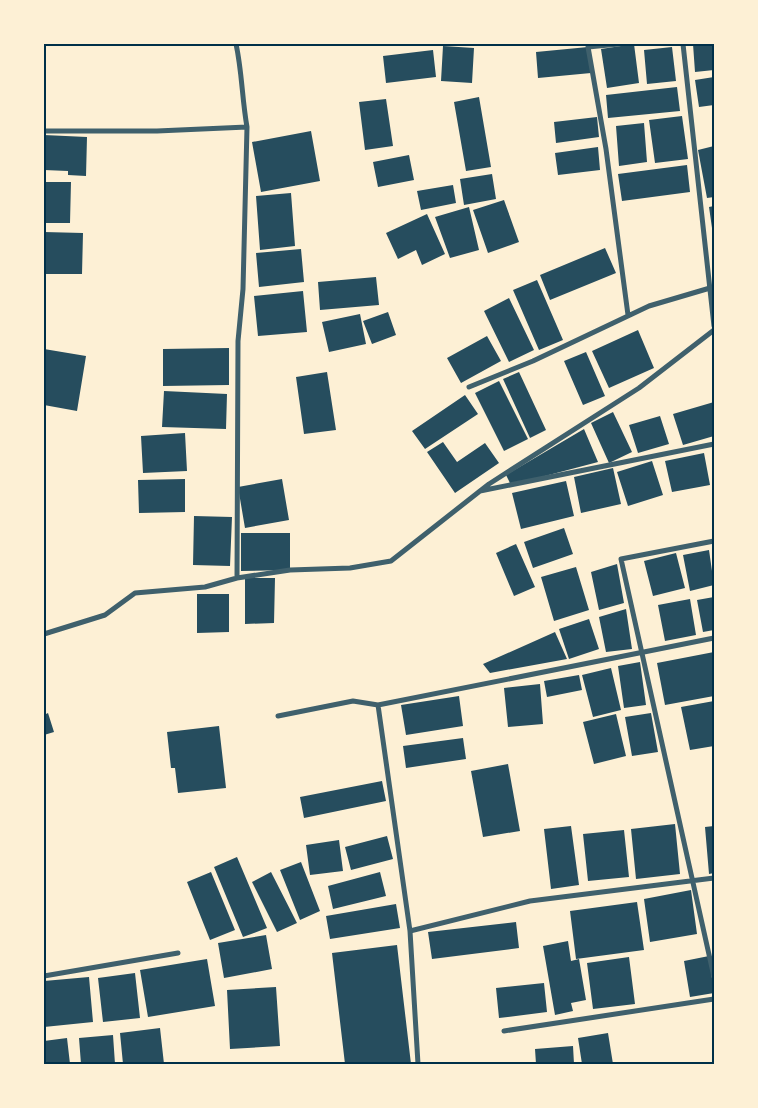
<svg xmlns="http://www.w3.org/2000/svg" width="758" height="1108" font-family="Raleway,sans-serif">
	<rect width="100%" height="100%" fill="#fdf0d5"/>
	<path fill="#264d5e" d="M 634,44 L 639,83 L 607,88 L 601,49 Z
		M 693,44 L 714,44 L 714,70 L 695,72 Z
		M 443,46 L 474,48 L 472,83 L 441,81 Z
		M 588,47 L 591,73 L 538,78 L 536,52 Z
		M 672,47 L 676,81 L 647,84 L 644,50 Z
		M 433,50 L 436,77 L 386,83 L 383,56 Z
		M 714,77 L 714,105 L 699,107 L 695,80 Z
		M 677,87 L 680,111 L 608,118 L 606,95 Z
		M 479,97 L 491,167 L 466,171 L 454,102 Z
		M 386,99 L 393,146 L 365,150 L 359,102 Z
		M 682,116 L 688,159 L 655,163 L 649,120 Z
		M 597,117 L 599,137 L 556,143 L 554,122 Z
		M 644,123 L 647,162 L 619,166 L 616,126 Z
		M 311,131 L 320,181 L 261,192 L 252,142 Z
		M 44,135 L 87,137 L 86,176 L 68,175 L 68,171 L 44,170 Z
		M 714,146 L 714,197 L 707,198 L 698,150 Z
		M 598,147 L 600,170 L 558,175 L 555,153 Z
		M 409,155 L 414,180 L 378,187 L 373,162 Z
		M 687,165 L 690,192 L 622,201 L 618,174 Z
		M 492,174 L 496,199 L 464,205 L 460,179 Z
		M 44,182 L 71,182 L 70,223 L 44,223 Z
		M 453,185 L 456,203 L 421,210 L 417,191 Z
		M 291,193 L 295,246 L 260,250 L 256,196 Z
		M 504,200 L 519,242 L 488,253 L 473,210 Z
		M 714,206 L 714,228 L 712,228 L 709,207 Z
		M 469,207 L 479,250 L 450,258 L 435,217 Z
		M 427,214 L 445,254 L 422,265 L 416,250 L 398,259 L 386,233 Z
		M 44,232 L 83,233 L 82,274 L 44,274 Z
		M 605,248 L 616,273 L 550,300 L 540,275 Z
		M 301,249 L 304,282 L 259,287 L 256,253 Z
		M 376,277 L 379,305 L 320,310 L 318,282 Z
		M 537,280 L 563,340 L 539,350 L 513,290 Z
		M 303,291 L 307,332 L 258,336 L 254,296 Z
		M 509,298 L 534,350 L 509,362 L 484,311 Z
		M 388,312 L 396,335 L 372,344 L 363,321 Z
		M 360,314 L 366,344 L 329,352 L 322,322 Z
		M 638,330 L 654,368 L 609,388 L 592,351 Z
		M 487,336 L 501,361 L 461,383 L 447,358 Z
		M 229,348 L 229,385 L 163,386 L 163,349 Z
		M 44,349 L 86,356 L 77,411 L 44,405 Z
		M 586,352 L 605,396 L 583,405 L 564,361 Z
		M 327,372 L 336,430 L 304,434 L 296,377 Z
		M 519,372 L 546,430 L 530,438 L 503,379 Z
		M 499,381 L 528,439 L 504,451 L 475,393 Z
		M 164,391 L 227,394 L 226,429 L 162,427 Z
		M 465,395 L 478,414 L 425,449 L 412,431 Z
		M 714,402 L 714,436 L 683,445 L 673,414 Z
		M 613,412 L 632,452 L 609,463 L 591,423 Z
		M 660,416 L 669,444 L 638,453 L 629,425 Z
		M 584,429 L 598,462 L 511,485 L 506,475 Z
		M 185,433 L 187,471 L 143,473 L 141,436 Z
		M 443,442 L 457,462 L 485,443 L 499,463 L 455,493 L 427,452 Z
		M 704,453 L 710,485 L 672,492 L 665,461 Z
		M 652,461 L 663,495 L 628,506 L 617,472 Z
		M 613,468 L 621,504 L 581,513 L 574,477 Z
		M 185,479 L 185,512 L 139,513 L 138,480 Z
		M 282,479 L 289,520 L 245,528 L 238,487 Z
		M 566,481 L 574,516 L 521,529 L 512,493 Z
		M 194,516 L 232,517 L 230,566 L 193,565 Z
		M 564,528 L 573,554 L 533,568 L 524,542 Z
		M 241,533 L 290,533 L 290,570 L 241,571 Z
		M 516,544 L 535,587 L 514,596 L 496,553 Z
		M 709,550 L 714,585 L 690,591 L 683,555 Z
		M 676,553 L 685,588 L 653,596 L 644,561 Z
		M 617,564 L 624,603 L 599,610 L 591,572 Z
		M 576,567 L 589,610 L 554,621 L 541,577 Z
		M 245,578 L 275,578 L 274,623 L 245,624 Z
		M 197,594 L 229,594 L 229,632 L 197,633 Z
		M 714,597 L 714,630 L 703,632 L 697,600 Z
		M 690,599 L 696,635 L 665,641 L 658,605 Z
		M 626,609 L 632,649 L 606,652 L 599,617 Z
		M 589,619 L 599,649 L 569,659 L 559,629 Z
		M 555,632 L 567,659 L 490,673 L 483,664 Z
		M 714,652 L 714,696 L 665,705 L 657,663 Z
		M 640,662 L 646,705 L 624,708 L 618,666 Z
		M 611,668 L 621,710 L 593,717 L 582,675 Z
		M 579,675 L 582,690 L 547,697 L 544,681 Z
		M 540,684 L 543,724 L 508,727 L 504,688 Z
		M 459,696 L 463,726 L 406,735 L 401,705 Z
		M 714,701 L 714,746 L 690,750 L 681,707 Z
		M 48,713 L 54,732 L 44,735 L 44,715 Z
		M 651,713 L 658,752 L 632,756 L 625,717 Z
		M 616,714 L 626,756 L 594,764 L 583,722 Z
		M 219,726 L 226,788 L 178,793 L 175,768 L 171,768 L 167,732 Z
		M 463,738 L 466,759 L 406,768 L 403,746 Z
		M 508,764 L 520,831 L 483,837 L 471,771 Z
		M 382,781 L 386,801 L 304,818 L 300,797 Z
		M 675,824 L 680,874 L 636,879 L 631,829 Z
		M 571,826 L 579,885 L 551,889 L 544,829 Z
		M 714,826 L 714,873 L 709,874 L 705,827 Z
		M 624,830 L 629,877 L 588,881 L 583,834 Z
		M 387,836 L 393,859 L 351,870 L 345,847 Z
		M 339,840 L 343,871 L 310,875 L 306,845 Z
		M 237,857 L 267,928 L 243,937 L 214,867 Z
		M 301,862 L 320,911 L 300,920 L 280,870 Z
		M 211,872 L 235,930 L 210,940 L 187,882 Z
		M 271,872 L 297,923 L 277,932 L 252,882 Z
		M 380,872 L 386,896 L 333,909 L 328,886 Z
		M 691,890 L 697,934 L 650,942 L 644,899 Z
		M 637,902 L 644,950 L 576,959 L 570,911 Z
		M 396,904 L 400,928 L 330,939 L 326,916 Z
		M 516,922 L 519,948 L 432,959 L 428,932 Z
		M 266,935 L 272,969 L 224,978 L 218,943 Z
		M 568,941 L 571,961 L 579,959 L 586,1000 L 571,1003 L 573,1011 L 555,1015 L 543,946 Z
		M 397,945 L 411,1064 L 345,1064 L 332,953 Z
		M 709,956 L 714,993 L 690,997 L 684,961 Z
		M 629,957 L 635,1004 L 593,1009 L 587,963 Z
		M 207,959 L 215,1006 L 148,1017 L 140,970 Z
		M 135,973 L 140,1018 L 103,1022 L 98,978 Z
		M 89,977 L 93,1022 L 44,1027 L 44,981 Z
		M 544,983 L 547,1012 L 499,1018 L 496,988 Z
		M 276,987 L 280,1046 L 230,1049 L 227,990 Z
		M 160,1028 L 164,1064 L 123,1064 L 120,1033 Z
		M 608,1033 L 613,1064 L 582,1064 L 578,1038 Z
		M 113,1035 L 115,1064 L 81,1064 L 79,1038 Z
		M 67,1038 L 70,1064 L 44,1064 L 44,1041 Z
		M 573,1046 L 574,1064 L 536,1064 L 535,1049 Z"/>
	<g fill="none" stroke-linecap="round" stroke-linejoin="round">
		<path stroke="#3f606c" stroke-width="5" d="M 619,44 L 588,47 L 606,149 L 628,315
			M 683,44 L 714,326
			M 44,131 L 157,131 L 247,127 C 242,99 242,71 236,44
			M 714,330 L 639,388 L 489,484 L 480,491 L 714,444
			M 469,387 L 533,361 L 649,306 L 710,288
			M 714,541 L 621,559 L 714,977
			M 237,578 L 238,341 L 243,289 L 247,127
			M 44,634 L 105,615 L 135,593 L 205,587 L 237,578 L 290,570 L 350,568 L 391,561 L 480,491
			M 378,705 L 410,931 L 418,1064
			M 278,716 L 353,701 L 378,705 L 714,638
			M 410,931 L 530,901 L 714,878
			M 44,976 L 178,953
			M 504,1031 L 714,999"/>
	</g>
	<rect width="758" height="1108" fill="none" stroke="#fdf0d5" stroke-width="90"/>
	<rect x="45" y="45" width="668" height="1018" fill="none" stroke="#003049" stroke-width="2"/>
</svg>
